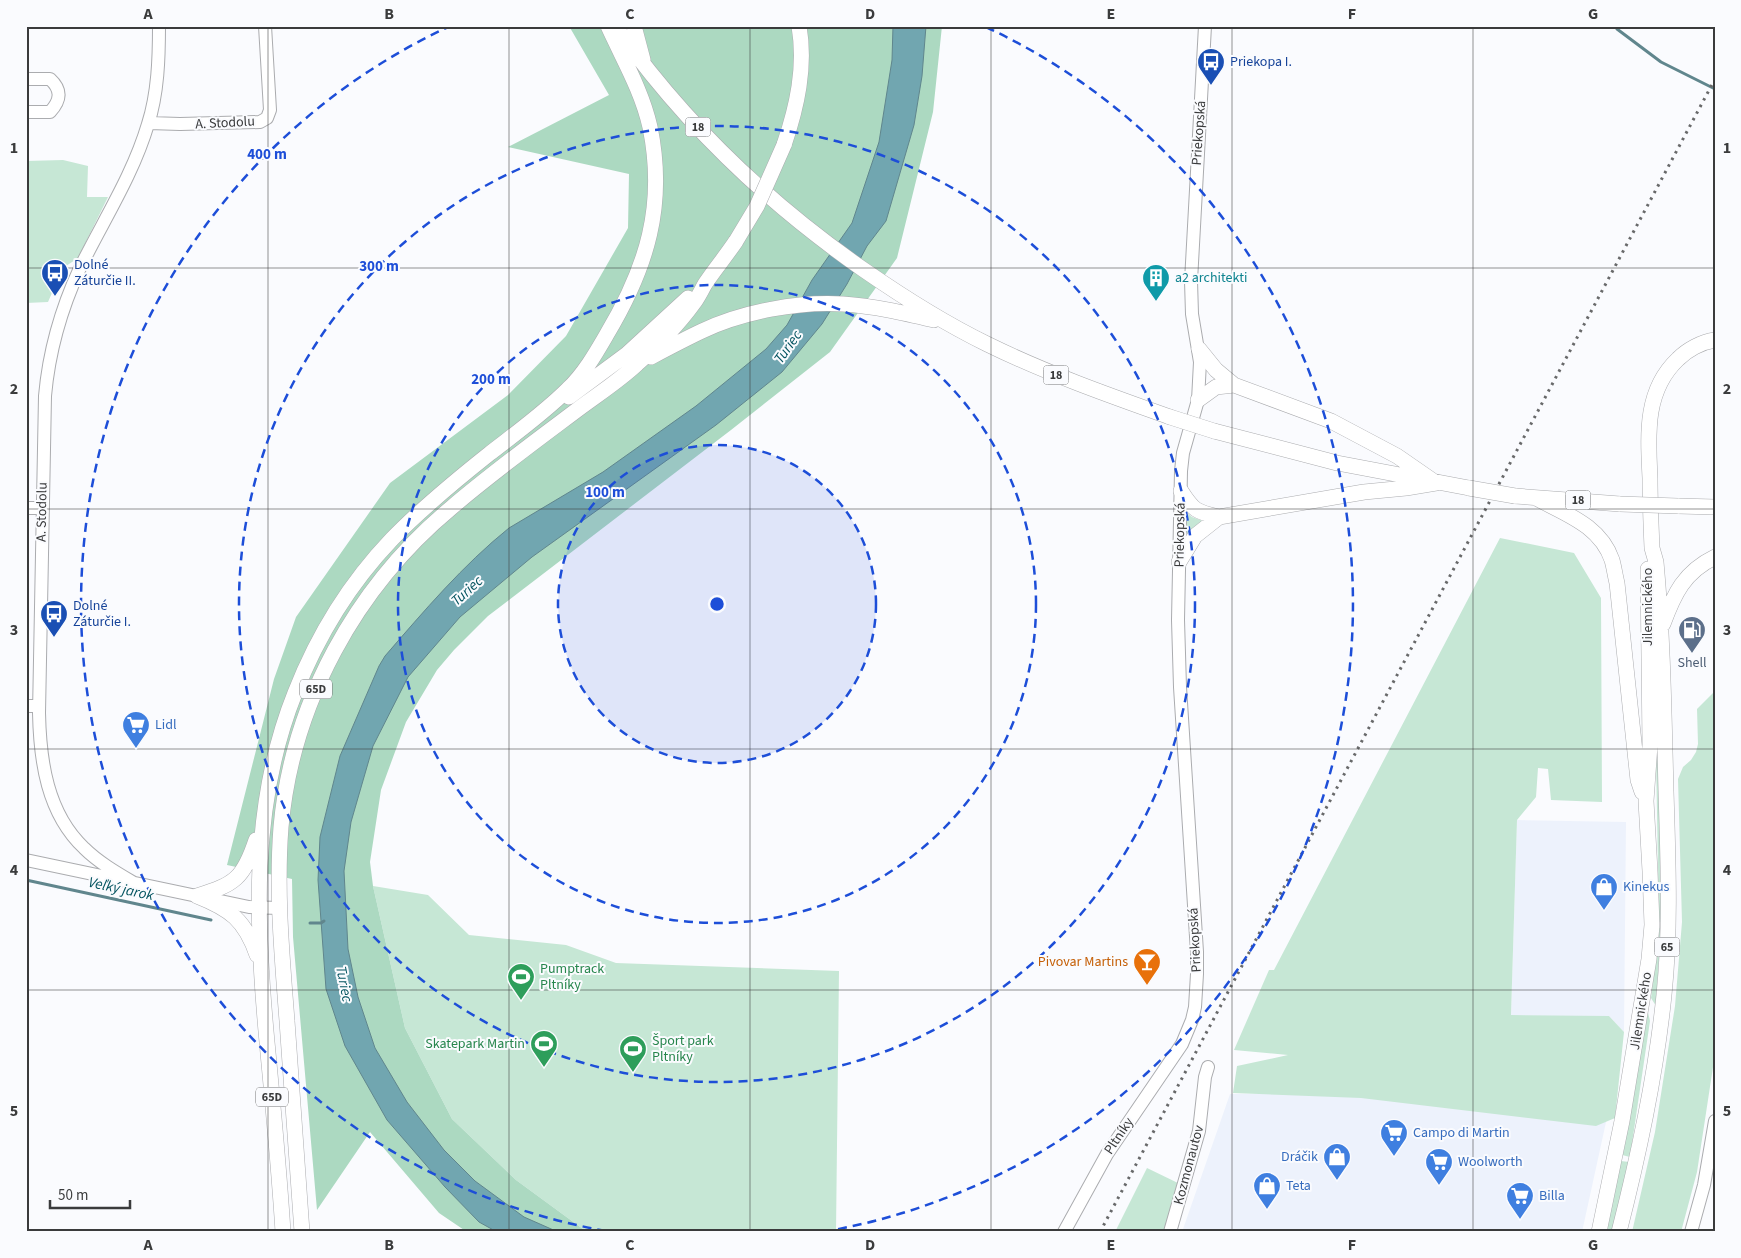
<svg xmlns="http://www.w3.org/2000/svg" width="1741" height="1258" font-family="'Source Sans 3',sans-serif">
	<rect width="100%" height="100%" fill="#fafbfe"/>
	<path fill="#edf2fc" d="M 1517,820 L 1626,822 L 1624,1032 L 1609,1016 L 1511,1016 Z
		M 1483,1093 L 1608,1113 L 1582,1232 L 1182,1232 L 1230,1094 Z"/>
	<path fill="#c6e7d5" d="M 63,160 L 88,166 L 87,197 L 108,197 L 78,258 L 63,268 L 48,302 L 26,303 L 26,161 Z
		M 1186,512 L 1192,517 L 1203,521 L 1187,538 Z
		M 1500,538 L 1574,553 L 1601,598 L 1602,802 L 1551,800 L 1548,769 L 1538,768 L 1536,797 L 1517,820 L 1511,1015 L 1609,1016 L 1624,1032 L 1615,1118 L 1596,1126 L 1361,1098 L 1233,1093 L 1237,1066 L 1288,1055 L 1234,1050 L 1269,970 L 1274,970 Z
		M 1715,691 L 1715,1054 L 1697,1172 L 1681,1232 L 1632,1232 L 1655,1132 L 1675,1006 L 1682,922 L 1678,779 L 1683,767 L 1691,760 L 1696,752 L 1698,744 L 1697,709 Z
		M 1656,757 L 1659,757 L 1661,922 L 1659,922 Z
		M 373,886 L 428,895 L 469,935 L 566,945 L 616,963 L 839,971 L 836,1232 L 587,1232 L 516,1180 L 452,1119 L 405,1028 Z
		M 1659,928 L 1661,928 L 1656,1006 L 1651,998 Z
		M 1648,1012 L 1650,1021 L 1630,1157 L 1622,1155 Z
		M 1621,1161 L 1629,1162 L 1612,1232 L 1605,1232 Z
		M 1147,1168 L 1180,1184 L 1166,1232 L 1115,1232 Z"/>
	<path fill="#acd9c1" d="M 569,26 L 942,26 L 933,112 L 897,258 L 830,352 L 731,430 L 488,616 L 454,650 L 437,670 L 406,722 L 381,790 L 370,862 L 373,886 L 405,1028 L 452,1119 L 516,1180 L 587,1232 L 467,1232 L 439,1213 L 370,1132 L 317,1210 L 293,937 L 292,879 L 227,865 L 274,679 L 296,617 L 390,483 L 508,395 L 566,336 L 628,228 L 629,174 L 508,147 L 609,95 Z"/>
	<path fill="#71a6b0" stroke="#60868d" d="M 893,26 L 926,26 L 922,76 L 914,125 L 886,221 L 867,246 L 847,284 L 822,324 L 782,372 L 716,425 L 532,557 L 460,617 L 408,677 L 373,746 L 351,822 L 344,871 L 348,949 L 358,997 L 375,1048 L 407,1102 L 444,1150 L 475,1181 L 524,1217 L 558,1232 L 497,1232 L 479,1222 L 445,1187 L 387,1120 L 345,1046 L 326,989 L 318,880 L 320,837 L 340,756 L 379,666 L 385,656 C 424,611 463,565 509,528 L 603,472 L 696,406 L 766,349 L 787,325 L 812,280 L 852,223 L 879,142 L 892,60 Z"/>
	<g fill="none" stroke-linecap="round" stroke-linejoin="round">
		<path stroke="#60868d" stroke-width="3" d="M 1616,26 L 1617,29 L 1661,62 L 1715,89
			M 26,880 L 211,920
			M 310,923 L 321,923 L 324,921"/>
		<defs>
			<path id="minor" d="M 26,79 L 50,79 C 62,90 61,100 50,112 L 26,112
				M 149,123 L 180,124 L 260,122 L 267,118 L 270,110 L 265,26
				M 26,508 L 42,508
				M 26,706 L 39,706
				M 26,860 L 249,907 L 280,908
				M 134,883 C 117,873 98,862 84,848 C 47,813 40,761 39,713 L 45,396 C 49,351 61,309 80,268 C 103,221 133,175 148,124 C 158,93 159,58 159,26
				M 1064,1232 L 1107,1154 L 1182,1044 L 1192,1020 L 1195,1007 L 1197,974 L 1197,952 L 1180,687 L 1178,620 L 1181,471 L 1183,453 L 1198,400 L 1200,362 L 1192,314 L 1191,281 L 1205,26
				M 1170,1232 L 1199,1131 L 1205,1077 L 1208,1067
				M 1691,1232 L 1704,1185 L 1715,1121"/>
			<path id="major" d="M 634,26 L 643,60
				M 618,30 C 685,124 769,204 864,270 C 903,297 944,323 987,344 C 1046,373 1108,395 1170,417
				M 784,145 C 797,107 806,67 799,26
				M 1199,349 L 1216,370 L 1234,385 L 1331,421 L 1397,456 L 1436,483
				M 651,357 C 668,348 685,339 702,331 C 742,312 799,301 843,304 C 874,306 904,313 934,320
				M 569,397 L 627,354 L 688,298
				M 1198,400 L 1216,387 L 1234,385
				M 1214,431 L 1337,463 L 1469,488
				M 1181,491 C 1193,510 1196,512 1219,517 L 1364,492 L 1406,488 L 1436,483
				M 1515,496 L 1620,504
				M 1536,498 C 1565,514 1600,525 1612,560 C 1614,567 1615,575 1617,583 L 1638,780 L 1642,792
				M 1678,506 L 1715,507
				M 1179,562 L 1195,536 L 1219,517
				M 1663,624 C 1674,594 1684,572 1715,557
				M 197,896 C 235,884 243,879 256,840
				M 197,896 C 230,909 245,920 257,955
				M 283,1232 C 279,1168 273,1105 267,1042 C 256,925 250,805 295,693 C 317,637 350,583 392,539 C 422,508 455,481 489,454 C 516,433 544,413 568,389 C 584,374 596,353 607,334 C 647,267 666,205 650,127 C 642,91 623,59 608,26
				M 302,1232 C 297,1161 292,1091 287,1021 C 282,956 276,891 281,827 C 292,703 356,587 451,508 C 493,472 537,440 581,407 C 600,393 620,380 637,364 C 657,346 677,326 693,304 C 698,298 701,291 705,284 C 715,269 726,256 736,241
				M 1599,1232 L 1622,1121 L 1649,959 L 1652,925 L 1650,871 L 1646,801 L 1650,745 L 1648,569
				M 1619,1232 C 1639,1154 1656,1075 1664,995 C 1671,927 1668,859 1666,791 C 1664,715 1663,638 1656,562 L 1652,548 C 1651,525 1650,501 1650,478 C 1648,436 1644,391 1678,359 C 1687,350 1701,342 1715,340"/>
		</defs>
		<use href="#minor" stroke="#abacaf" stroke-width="14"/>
		<use href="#major" stroke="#abacaf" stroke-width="16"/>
		<use href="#minor" stroke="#fff" stroke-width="12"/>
		<use href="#major" stroke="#fff" stroke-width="15"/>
		<path stroke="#68696a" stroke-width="3" stroke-dasharray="2.5 5" stroke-linecap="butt" d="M 1100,1232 L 1715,79"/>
		<defs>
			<path id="major-bridge" d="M 736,241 L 757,206 L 784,145
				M 1170,417 L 1214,431
				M 1469,488 L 1515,496
				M 1620,504 L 1678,506"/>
		</defs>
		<use href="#major-bridge" stroke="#abacaf" stroke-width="16" stroke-linecap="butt"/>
		<use href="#major-bridge" stroke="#fff" stroke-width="15"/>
	</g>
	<path fill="none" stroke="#3a3b3c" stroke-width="1" stroke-opacity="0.55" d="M 268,26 L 268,1232M 509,26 L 509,1232M 750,26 L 750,1232M 991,26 L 991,1232M 1232,26 L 1232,1232M 1473,26 L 1473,1232M 26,268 L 1715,268M 26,509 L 1715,509M 26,749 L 1715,749M 26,990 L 1715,990"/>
	<circle cx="717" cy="604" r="159" fill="#1d4ed8" fill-opacity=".12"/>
	<g fill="none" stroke="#1d4ed8" stroke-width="2.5" stroke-dasharray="9 6">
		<circle cx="717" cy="604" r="159"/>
		<circle cx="717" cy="604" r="319"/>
		<circle cx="717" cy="604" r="478"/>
		<path d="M606 1231A637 637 0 0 1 448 27M986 27A637 637 0 0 1 828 1231"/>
	</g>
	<defs>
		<symbol id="bus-pin" viewBox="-11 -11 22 30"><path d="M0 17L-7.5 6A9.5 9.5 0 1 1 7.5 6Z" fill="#1a4fb4" stroke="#fafbfe"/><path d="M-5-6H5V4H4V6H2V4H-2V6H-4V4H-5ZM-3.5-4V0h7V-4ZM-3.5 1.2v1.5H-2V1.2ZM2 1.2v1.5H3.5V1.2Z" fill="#fff"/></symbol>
		<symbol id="building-pin" viewBox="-11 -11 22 30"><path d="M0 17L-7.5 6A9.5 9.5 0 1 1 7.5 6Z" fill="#0f9aa8" stroke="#fafbfe"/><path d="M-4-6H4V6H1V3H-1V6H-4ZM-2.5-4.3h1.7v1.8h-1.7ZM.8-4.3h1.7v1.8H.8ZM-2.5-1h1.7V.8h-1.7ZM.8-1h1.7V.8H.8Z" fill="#fff"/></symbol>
		<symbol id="fuel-pin" viewBox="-11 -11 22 30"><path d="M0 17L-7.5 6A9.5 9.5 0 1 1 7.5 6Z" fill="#5c6f8a" stroke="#fafbfe"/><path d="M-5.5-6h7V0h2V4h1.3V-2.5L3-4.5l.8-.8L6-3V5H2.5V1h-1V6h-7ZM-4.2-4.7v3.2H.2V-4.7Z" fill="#fff"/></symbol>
		<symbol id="supermarket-pin" viewBox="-11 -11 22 30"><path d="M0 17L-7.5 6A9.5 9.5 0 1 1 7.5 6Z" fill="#3f7fe0" stroke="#fafbfe"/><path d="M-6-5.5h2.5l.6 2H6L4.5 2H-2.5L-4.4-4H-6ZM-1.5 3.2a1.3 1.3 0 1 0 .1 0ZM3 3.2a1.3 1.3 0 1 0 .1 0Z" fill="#fff"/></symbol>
		<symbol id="shop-pin" viewBox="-11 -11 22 30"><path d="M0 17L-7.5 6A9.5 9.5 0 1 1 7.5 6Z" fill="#3f7fe0" stroke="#fafbfe"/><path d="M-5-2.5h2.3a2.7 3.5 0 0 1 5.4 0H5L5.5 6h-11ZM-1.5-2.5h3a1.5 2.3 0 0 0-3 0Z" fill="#fff"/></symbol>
		<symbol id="bar-pin" viewBox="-11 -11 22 30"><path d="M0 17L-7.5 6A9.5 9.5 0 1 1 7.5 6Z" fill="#e8710a" stroke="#fafbfe"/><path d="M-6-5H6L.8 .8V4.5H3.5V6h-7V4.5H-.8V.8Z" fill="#fff"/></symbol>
		<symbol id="stadium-pin" viewBox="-11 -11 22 30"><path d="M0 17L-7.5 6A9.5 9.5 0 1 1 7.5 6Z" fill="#2e9e5b" stroke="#fafbfe"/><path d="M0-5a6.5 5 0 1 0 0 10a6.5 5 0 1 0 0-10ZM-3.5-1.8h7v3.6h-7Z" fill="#fff"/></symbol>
	</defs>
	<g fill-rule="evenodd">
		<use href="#bus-pin" x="1195" y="46" width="32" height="43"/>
		<use href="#bus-pin" x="39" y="257" width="32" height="43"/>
		<use href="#building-pin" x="1140" y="262" width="32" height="43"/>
		<use href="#bus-pin" x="38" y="598" width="32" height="43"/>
		<use href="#fuel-pin" x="1676" y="614" width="32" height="43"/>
		<use href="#supermarket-pin" x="120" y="709" width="32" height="43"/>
		<use href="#shop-pin" x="1588" y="871" width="32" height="43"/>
		<use href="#bar-pin" x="1131" y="946" width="32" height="43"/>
		<use href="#stadium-pin" x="505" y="961" width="32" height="43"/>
		<use href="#stadium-pin" x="528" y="1028" width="32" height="43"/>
		<use href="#stadium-pin" x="617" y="1033" width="32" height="43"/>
		<use href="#supermarket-pin" x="1378" y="1117" width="32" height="43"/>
		<use href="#shop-pin" x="1321" y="1141" width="32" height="43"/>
		<use href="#supermarket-pin" x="1423" y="1146" width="32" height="43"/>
		<use href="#shop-pin" x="1251" y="1170" width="32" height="43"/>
		<use href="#supermarket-pin" x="1504" y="1180" width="32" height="43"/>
	</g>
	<g text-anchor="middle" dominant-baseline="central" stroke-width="4" stroke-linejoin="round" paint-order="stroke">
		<g fill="#fafbfe" stroke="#747576" stroke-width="1">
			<rect x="685.5" y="117.5" width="25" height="19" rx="4"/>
			<rect x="1043.5" y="365.5" width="25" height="19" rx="4"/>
			<rect x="1565.5" y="490.5" width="25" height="19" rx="4"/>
			<rect x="300" y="679.5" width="32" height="19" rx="4"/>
			<rect x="1654.5" y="937.5" width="25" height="19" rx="4"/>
			<rect x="256" y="1087.5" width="32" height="19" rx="4"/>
		</g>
		<g font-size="12" font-weight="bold" fill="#3a3b3c">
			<text x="698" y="127">18</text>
			<text x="1056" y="375">18</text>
			<text x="1578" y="500">18</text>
			<text x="316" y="689">65D</text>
			<text x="1667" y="947">65</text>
			<text x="272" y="1097">65D</text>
		</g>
		<g font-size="14" fill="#164399" stroke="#fafbfe" text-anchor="start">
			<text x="1230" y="62">Priekopa I.</text>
			<text x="74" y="265">Dolné<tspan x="74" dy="16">Záturčie II.</tspan></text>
			<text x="73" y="606">Dolné<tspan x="73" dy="16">Záturčie I.</tspan></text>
		</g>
		<g font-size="14" fill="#3a3b3c" stroke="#fafbfe">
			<text transform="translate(225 123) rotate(-3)">A. Stodolu</text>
			<text transform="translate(1199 133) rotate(-86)">Priekopská</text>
			<text transform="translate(42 512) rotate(-89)">A. Stodolu</text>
			<text transform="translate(1180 535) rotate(-89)">Priekopská</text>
			<text transform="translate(1648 607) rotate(-90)">Jilemnického</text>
			<text transform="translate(1195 940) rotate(-93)">Priekopská</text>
			<text transform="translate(1641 1011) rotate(-81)">Jilemnického</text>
			<text transform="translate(1119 1136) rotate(-56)">Pltníky</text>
			<text transform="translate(1189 1165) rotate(-75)">Kozmonautov</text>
		</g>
		<g font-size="14" fill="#0d838f" stroke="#fafbfe" text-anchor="start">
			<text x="1175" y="278">a2 architekti</text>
		</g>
		<g font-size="14" fill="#4e5e75" stroke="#fafbfe">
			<text x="1692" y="663">Shell</text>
		</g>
		<g font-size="14" fill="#366cbe" stroke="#fafbfe" text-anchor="start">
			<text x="155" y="725">Lidl</text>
			<text x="1623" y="887">Kinekus</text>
			<text x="1413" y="1133">Campo di Martin</text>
			<text x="1318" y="1157" text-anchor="end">Dráčik</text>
			<text x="1458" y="1162">Woolworth</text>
			<text x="1286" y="1186">Teta</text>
			<text x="1539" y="1196">Billa</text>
		</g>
		<g font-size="14" fill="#c56008" stroke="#fafbfe" text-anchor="end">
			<text x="1128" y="962">Pivovar Martins</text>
		</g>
		<g font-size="14" fill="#27864d" stroke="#fafbfe" text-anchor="start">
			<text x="540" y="969">Pumptrack<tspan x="540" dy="16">Pltníky</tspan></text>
			<text x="652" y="1041">Šport park<tspan x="652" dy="16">Pltníky</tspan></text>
			<text x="525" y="1044" text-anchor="end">Skatepark Martin</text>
		</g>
		<g font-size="15" font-style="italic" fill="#045460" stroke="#fafbfe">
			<text transform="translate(788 347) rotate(-55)">Turiec</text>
			<text transform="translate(467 591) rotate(-42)">Turiec</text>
			<text transform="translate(121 889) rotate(12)">Veľký jarok</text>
			<text transform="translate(344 984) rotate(79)">Turiec</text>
		</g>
	</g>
	<circle cx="717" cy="604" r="8" fill="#1d4ed8" stroke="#fafbfe" stroke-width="2.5"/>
	<g font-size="15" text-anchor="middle" font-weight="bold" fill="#1d4ed8" stroke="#fafbfe" stroke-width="4" stroke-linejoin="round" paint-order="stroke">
		<text x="267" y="159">400 m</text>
		<text x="379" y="271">300 m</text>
		<text x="491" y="384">200 m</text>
		<text x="605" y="497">100 m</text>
	</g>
	<rect width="1741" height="1258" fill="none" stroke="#fafbfe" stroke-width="55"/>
	<path d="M50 1200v8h80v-8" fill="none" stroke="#3a3b3c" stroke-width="2.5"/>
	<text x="58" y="1200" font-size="15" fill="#3a3b3c" stroke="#fafbfe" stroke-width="4" paint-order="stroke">50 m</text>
	<rect x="28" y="28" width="1686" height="1202" fill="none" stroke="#3a3b3c" stroke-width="2"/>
	<g font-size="16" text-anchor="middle" font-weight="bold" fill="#3a3b3c">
		<text x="148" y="19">A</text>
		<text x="389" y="19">B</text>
		<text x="630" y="19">C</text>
		<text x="870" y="19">D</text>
		<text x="1111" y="19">E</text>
		<text x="1352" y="19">F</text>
		<text x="1593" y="19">G</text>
		<text x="14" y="153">1</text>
		<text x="1727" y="153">1</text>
		<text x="14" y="394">2</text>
		<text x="1727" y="394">2</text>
		<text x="14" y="635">3</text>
		<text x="1727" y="635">3</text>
		<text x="14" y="875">4</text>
		<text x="1727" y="875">4</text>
		<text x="14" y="1116">5</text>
		<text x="1727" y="1116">5</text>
		<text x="148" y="1250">A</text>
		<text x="389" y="1250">B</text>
		<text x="630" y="1250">C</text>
		<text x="870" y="1250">D</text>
		<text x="1111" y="1250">E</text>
		<text x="1352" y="1250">F</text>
		<text x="1593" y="1250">G</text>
	</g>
</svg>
